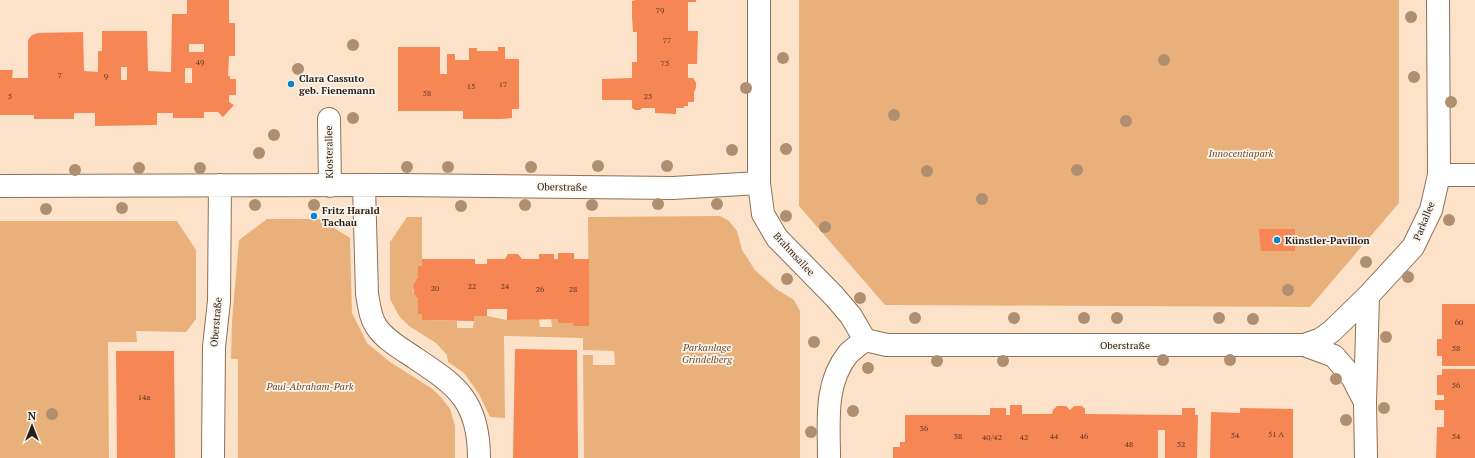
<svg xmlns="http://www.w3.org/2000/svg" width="1475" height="458" font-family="'PT Serif',serif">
	<rect width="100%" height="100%" fill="#fde2ca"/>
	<path fill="#e9b07b" d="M 799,0 L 1399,0 L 1399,203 L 1310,307 L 885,305 L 799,206 Z
		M 720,216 L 729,221 L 737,231 L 742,250 L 755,270 L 776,289 L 794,300 L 800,311 L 800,458 L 584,458 L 583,355 L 593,355 L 593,365 L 615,365 L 614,351 L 583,350 L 583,338 L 504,336 L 505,418 L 490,417 L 479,394 L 464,373 L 448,362 L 447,355 L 436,343 L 409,326 L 399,316 L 390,299 L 390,242 L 407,217 L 422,217 L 422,266 L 418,266 C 418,269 419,273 418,276 C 416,286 407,287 418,299 L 418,313 L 422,314 L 422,320 L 457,321 L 457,328 L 473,328 L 474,316 L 487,316 L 507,320 L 539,319 L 540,327 L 552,327 L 551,319 L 558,319 L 558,323 L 573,323 L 573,326 L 589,326 L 588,217 Z
		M 267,219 L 320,219 L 350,238 L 352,313 L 367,343 L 390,362 L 431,388 L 441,397 L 450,409 L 455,426 L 455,458 L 238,458 L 238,359 L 231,359 L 232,321 L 239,240 Z
		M 0,221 L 177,221 L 196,250 L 196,319 L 186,332 L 136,331 L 137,342 L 108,342 L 109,458 L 0,458 Z"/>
	<path fill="#f68654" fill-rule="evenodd" d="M 187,0 L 229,0 L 229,23 L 235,23 L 235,56 L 229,56 L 228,76 L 230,76 L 230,79 L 236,79 L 236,95 L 229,95 L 229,102 L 234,105 L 223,117 L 218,112 L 204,112 L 204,118 L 173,118 L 173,113 L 157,113 L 157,125 L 95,126 L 95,113 L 74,113 L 74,119 L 34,119 L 34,115 L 0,115 L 0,70 L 13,70 L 12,78 L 28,78 L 28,40 L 32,35 L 38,33 L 83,32 L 84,71 L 98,72 L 98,51 L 102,51 L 102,31 L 147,31 L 148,71 L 171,72 L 172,14 L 187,14 ZM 189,44 L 204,44 L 204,52 L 189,52 ZM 121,67 L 127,67 L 127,80 L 121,80 ZM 185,68 L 192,68 L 192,83 L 185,83 Z
		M 636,0 L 696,0 L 696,2 L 688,2 L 688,31 L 698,31 L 697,64 L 688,64 L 688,78 L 693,78 L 696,83 L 696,88 L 694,92 L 694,102 L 688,102 L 688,106 L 684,106 L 684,108 L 676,108 L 676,114 L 655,113 L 655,108 L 642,108 L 640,110 L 635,110 L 632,108 L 632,100 L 602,100 L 602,79 L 632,78 L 632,62 L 637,62 L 637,32 L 633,32 L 632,17 L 632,1 Z
		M 398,47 L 440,47 L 440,74 L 447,74 L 447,54 L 455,54 L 455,60 L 469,60 L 469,48 L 477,48 L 477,51 L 498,51 L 498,47 L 505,47 L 505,59 L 519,59 L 519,109 L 512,109 L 512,118 L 500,119 L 463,119 L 463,111 L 398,111 Z
		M 1259,229 L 1295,229 L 1295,251 L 1261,251 Z
		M 558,253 L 574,253 L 574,259 L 589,259 L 589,326 L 573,326 L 573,323 L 558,323 L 558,319 L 507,320 L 507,309 L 487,309 L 487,316 L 474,316 L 474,321 L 422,320 L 422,314 L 418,314 L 418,299 L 414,294 L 413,286 L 418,277 L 418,266 L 422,266 L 422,259 L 475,259 L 475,264 L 487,264 L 487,259 L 505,259 L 508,254 L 518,254 L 522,259 L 539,259 L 539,254 L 554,254 L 554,259 L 558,259 Z
		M 1442,304 L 1475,304 L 1475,366 L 1442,366 L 1442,356 L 1437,356 L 1437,339 L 1442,339 Z
		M 515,349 L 577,350 L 578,458 L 513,458 Z
		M 116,351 L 174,351 L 175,458 L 117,458 Z
		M 1442,369 L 1475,369 L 1475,458 L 1436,458 L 1437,427 L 1444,427 L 1444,410 L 1435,410 L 1435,400 L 1444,400 L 1444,395 L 1437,395 L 1437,375 L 1442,375 Z
		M 1010,405 L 1022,405 L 1022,414 L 1052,414 L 1053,410 L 1057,406 L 1066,406 L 1070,410 L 1074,406 L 1082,406 L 1085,409 L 1085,414 L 1182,415 L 1182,408 L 1195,408 L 1195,415 L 1198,415 L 1197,458 L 1165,458 L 1165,430 L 1158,430 L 1158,458 L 893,458 L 893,447 L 900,447 L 900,442 L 905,442 L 905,415 L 990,415 L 990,408 L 1006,408 L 1006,415 L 1010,415 Z
		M 1240,408 L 1293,409 L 1293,458 L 1210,458 L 1211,412 L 1240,413 Z"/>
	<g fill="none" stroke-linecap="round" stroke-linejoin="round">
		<defs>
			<path id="street" d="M 759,0 L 759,183 L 763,214 L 777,238 L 834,296 L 851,316 L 865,340
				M 329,119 L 330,186
				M 1439,175 L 1475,175
				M 0,186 L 400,185 L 673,188 L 759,183
				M 364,186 L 367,294 C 369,305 370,317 376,326 C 383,337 395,345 406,352 C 452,383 479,396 479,458
				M 865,340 L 887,345 L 1304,345 L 1321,339 L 1332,331 L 1368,296 L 1413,247 L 1431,210 L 1439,175 L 1438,0
				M 1304,345 L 1334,356 L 1352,377 L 1365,402
				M 213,458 L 214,347 L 219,301 L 220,185
				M 829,458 C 829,421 824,384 848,354 C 853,349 860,344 865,340
				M 1366,458 L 1365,402 L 1368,296"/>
		</defs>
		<use href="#street" stroke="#8e7055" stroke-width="24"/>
		<use href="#street" stroke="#fff" stroke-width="22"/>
	</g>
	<g fill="#af8f70">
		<circle cx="1411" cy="17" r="6"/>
		<circle cx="353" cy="45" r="6"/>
		<circle cx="783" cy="58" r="6"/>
		<circle cx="1164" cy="60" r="6"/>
		<circle cx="298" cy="69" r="6"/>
		<circle cx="1414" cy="77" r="6"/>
		<circle cx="746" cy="88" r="6"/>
		<circle cx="1451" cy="102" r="6"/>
		<circle cx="894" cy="115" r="6"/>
		<circle cx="353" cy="118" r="6"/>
		<circle cx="1126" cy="121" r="6"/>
		<circle cx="274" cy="135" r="6"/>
		<circle cx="786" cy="149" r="6"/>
		<circle cx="732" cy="150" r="6"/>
		<circle cx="259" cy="153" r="6"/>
		<circle cx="598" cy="166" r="6"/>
		<circle cx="667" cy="166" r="6"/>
		<circle cx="407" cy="167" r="6"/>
		<circle cx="448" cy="167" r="6"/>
		<circle cx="531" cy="167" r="6"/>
		<circle cx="139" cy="168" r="6"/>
		<circle cx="200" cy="168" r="6"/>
		<circle cx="75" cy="170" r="6"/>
		<circle cx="1077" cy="170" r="6"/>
		<circle cx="927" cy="171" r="6"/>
		<circle cx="982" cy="199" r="6"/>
		<circle cx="658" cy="204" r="6"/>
		<circle cx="717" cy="204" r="6"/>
		<circle cx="255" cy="205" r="6"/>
		<circle cx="314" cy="205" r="6"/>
		<circle cx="525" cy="205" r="6"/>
		<circle cx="592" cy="205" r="6"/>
		<circle cx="461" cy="206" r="6"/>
		<circle cx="122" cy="208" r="6"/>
		<circle cx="46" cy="209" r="6"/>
		<circle cx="786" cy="216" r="6"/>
		<circle cx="1449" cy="220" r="6"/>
		<circle cx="825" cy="227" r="6"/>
		<circle cx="1366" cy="262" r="6"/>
		<circle cx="1408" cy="277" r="6"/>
		<circle cx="787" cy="279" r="6"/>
		<circle cx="1288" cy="290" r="6"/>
		<circle cx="860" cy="298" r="6"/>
		<circle cx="915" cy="318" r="6"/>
		<circle cx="1014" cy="318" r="6"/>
		<circle cx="1084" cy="318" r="6"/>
		<circle cx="1117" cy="318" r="6"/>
		<circle cx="1219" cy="318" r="6"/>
		<circle cx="1253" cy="319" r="6"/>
		<circle cx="1386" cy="337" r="6"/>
		<circle cx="814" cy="342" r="6"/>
		<circle cx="1163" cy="360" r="6"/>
		<circle cx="1230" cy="360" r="6"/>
		<circle cx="937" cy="361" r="6"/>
		<circle cx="1003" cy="361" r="6"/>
		<circle cx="868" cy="368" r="6"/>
		<circle cx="1336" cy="379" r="6"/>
		<circle cx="1384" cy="408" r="6"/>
		<circle cx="853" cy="411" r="6"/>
		<circle cx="52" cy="414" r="6"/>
		<circle cx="1346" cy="420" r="6"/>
		<circle cx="811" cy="432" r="6"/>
	</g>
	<g fill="#0a85cd" stroke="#faf4ee" stroke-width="1.5">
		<circle cx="291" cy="84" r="4"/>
		<circle cx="314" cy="216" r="4"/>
		<circle cx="1277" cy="240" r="4"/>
	</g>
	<g text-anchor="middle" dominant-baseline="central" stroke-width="3.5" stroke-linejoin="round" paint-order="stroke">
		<g font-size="8" fill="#5d3823">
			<text x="660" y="10">79</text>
			<text x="667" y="40">77</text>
			<text x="200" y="62">49</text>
			<text x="665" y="63">75</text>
			<text x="60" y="75">7</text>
			<text x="106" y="76">9</text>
			<text x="503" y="84">17</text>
			<text x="471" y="86">15</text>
			<text x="427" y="93">58</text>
			<text x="10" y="96">5</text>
			<text x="648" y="96">25</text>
			<text x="472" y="286">22</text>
			<text x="505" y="286">24</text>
			<text x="435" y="288">20</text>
			<text x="540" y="289">26</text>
			<text x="573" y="289">28</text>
			<text x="1459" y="322">60</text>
			<text x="1456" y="348">58</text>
			<text x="1456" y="385">56</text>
			<text x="144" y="397">14a</text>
			<text x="924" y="428">36</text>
			<text x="1276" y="434">51 A</text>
			<text x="1235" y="435">54</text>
			<text x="958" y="436">38</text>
			<text x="1054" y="436">44</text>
			<text x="1084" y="436">46</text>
			<text x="1456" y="436">54</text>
			<text x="992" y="437">40/42</text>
			<text x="1024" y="437">42</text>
			<text x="1129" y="444">48</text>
			<text x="1181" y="444">52</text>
		</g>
		<g font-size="10" font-weight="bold" fill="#2a1e13" stroke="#faf4ee" text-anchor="start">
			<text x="299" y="78">Clara Cassuto<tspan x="299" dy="12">geb. Fienemann</tspan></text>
			<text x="322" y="210">Fritz Harald<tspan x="322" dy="12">Tachau</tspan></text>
			<text x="1285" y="240">Künstler-Pavillon</text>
		</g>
		<g font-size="10" fill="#2a1e13" stroke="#faf4ee">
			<text transform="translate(329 152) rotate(-91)">Klosterallee</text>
			<text transform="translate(562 187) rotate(1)">Oberstraße</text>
			<text transform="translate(1424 221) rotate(-68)">Parkallee</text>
			<text transform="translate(794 254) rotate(47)">Brahmsallee</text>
			<text transform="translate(216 322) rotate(-85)">Oberstraße</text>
			<text x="1125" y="345">Oberstraße</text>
		</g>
		<g font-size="10" font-style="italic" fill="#704b26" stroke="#faf4ee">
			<text x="1241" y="153">Innocentiapark</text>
			<text x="707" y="347">Parkanlage<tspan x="707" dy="12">Grindelberg</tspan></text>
			<text x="310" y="386">Paul-Abraham-Park</text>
		</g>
	</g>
	<g transform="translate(32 426)" stroke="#faf4ee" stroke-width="3" paint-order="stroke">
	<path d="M0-3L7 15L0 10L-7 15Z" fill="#2a1e13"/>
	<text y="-6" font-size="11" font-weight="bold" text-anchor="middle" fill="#2a1e13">N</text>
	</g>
</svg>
